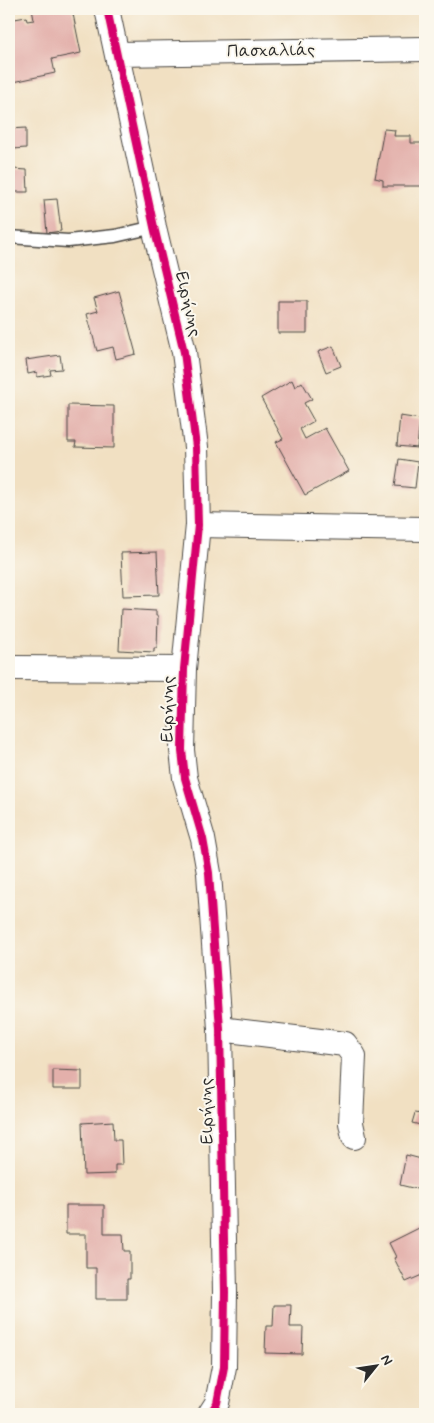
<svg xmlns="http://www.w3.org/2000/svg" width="434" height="1423" font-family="Mynerve,sans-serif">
	<rect width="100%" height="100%" fill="#fbf7ec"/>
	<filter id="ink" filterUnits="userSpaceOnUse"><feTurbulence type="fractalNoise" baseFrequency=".02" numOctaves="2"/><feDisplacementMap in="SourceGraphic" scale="10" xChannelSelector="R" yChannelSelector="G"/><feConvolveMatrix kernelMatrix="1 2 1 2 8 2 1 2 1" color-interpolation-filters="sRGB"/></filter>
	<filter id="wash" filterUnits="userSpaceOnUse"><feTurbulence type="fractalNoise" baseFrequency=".0096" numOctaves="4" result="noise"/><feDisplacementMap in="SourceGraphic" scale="20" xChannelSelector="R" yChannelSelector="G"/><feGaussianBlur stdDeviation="1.12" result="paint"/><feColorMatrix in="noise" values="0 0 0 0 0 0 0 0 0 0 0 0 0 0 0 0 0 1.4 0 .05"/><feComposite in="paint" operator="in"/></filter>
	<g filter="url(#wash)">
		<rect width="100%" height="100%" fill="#f1e0c2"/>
		<g id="blocks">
			<path fill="#e3b0ab" d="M 32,9 L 72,9 L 81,53 L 52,59 L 55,73 L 9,83 L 9,20 L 26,17 L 27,21 L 34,20 Z
				M 26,128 L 26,148 L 13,149 L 13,169 L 27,170 L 28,192 L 9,192 L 9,129 Z
				M 384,129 L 395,130 L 394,136 L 411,136 L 411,143 L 425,143 L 425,186 L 383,186 L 383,180 L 375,178 Z
				M 57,199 L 61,231 L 47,233 L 44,200 Z
				M 119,291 L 136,354 L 116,359 L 113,347 L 97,351 L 87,314 L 98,311 L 94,298 Z
				M 278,301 L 307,301 L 307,333 L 278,333 Z
				M 333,346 L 341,366 L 326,372 L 318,352 Z
				M 60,355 L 62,369 L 50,370 L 51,375 L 37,377 L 37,372 L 28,374 L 26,360 Z
				M 292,380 L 295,387 L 302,382 L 312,399 L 304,403 L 314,421 L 300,429 L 305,439 L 325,428 L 349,471 L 305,495 L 276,442 L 283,439 L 261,398 Z
				M 68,405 L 114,406 L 114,448 L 75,447 L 76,442 L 68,442 Z
				M 400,416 L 420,419 L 417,448 L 397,446 Z
				M 399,459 L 418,462 L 415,488 L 395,486 Z
				M 157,552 L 159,595 L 123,596 L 121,553 Z
				M 121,609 L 156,611 L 156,616 L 158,616 L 157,648 L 154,648 L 154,652 L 119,650 Z
				M 53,1070 L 82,1071 L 82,1089 L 53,1089 Z
				M 424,1099 L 425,1126 L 412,1123 L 415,1113 L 422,1114 Z
				M 113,1121 L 114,1140 L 121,1140 L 122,1165 L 115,1165 L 115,1174 L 84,1175 L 82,1123 Z
				M 406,1155 L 425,1160 L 425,1191 L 400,1185 Z
				M 66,1205 L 104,1205 L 104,1234 L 123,1234 L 124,1251 L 130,1251 L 130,1279 L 127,1279 L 127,1299 L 96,1299 L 96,1268 L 86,1268 L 86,1234 L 66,1234 Z
				M 425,1225 L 425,1282 L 422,1275 L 406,1282 L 394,1258 L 396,1257 L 389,1243 Z
				M 274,1305 L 291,1305 L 290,1327 L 303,1327 L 302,1354 L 265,1353 L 266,1326 L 273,1326 Z"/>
		</g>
	</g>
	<g filter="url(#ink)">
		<use href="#blocks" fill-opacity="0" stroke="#494642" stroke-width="1"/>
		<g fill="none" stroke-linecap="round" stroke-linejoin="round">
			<defs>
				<path id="service" d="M 9,237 L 68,241 L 115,236 L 154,227"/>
				<path id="minor" d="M 107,9 L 154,227 L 184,352 L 196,447 L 198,525 L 184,669 L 182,750 L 185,778 L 203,839 L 209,873 L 220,1029 L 225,1292 L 224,1367 L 217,1403 L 210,1414
					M 117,54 L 425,49
					M 198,525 L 425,529
					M 9,668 L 184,669
					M 220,1029 L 345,1044 L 354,1056 L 351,1123 L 354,1137"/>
			</defs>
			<use href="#service" stroke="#494642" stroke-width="15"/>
			<use href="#minor" stroke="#494642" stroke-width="26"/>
			<use href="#service" stroke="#fff" stroke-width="12"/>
			<use href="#minor" stroke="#fff" stroke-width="24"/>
			<defs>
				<path id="cycleway" d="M 107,9 L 154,227 L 184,352 L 196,447 L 198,525 L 184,669 L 182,750 L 185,778 L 203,839 L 209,873 L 220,1029 L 225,1292 L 224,1367 L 217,1403 L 210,1414"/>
			</defs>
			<use href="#cycleway" stroke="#fbf7ec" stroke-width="11"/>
			<use href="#cycleway" stroke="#d6006c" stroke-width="8"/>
		</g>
	</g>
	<g text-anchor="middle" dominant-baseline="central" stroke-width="4" stroke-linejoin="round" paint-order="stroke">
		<g font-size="18" fill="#2b2b2b" stroke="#fbf7ec">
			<text transform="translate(271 51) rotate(-1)">Πασχαλιάς</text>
			<text transform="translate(188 304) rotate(77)">Ειρήνης</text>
			<text transform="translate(168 709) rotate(-89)">Ειρήνης</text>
			<text transform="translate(207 1111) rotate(-91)">Ειρήνης</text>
		</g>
	</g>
	<rect width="434" height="1423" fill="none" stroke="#fbf7ec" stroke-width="30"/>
	<g transform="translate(376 1366) rotate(60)" stroke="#fbf7ec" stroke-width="4" paint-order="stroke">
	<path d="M0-4L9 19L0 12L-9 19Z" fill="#2b2b2b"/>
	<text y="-8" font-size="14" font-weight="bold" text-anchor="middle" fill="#2b2b2b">N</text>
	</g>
</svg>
